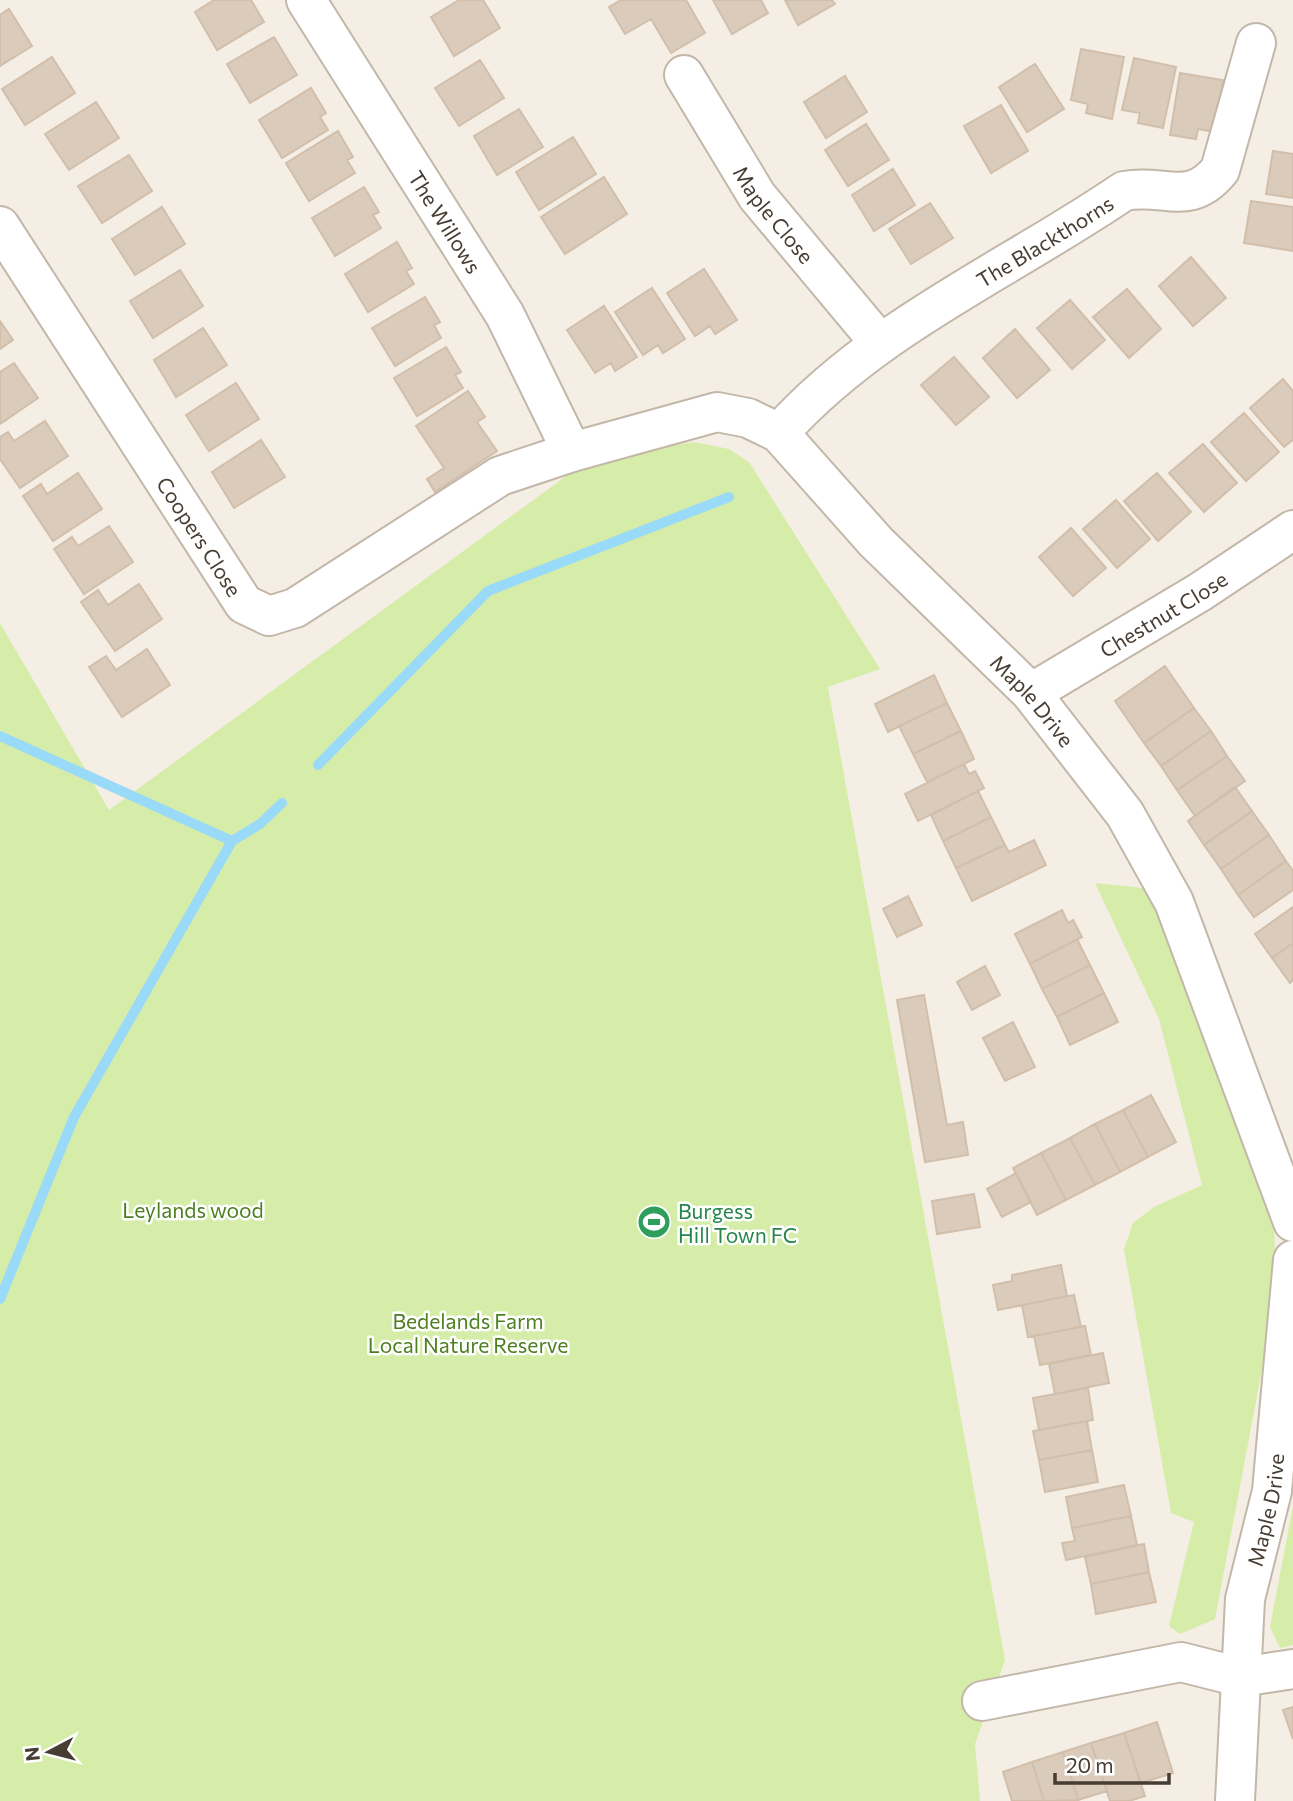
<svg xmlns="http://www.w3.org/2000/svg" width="1293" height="1801" font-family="Commissioner,sans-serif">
	<rect width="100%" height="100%" fill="#f4eee4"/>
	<path fill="#d5eda8" d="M 694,442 L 729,449 L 749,462 L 880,669 L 828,687 L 1005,1660 L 975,1744 L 980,1801 L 0,1801 L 0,623 L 109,810 L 569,474 L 627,453 Z
		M 1095,883 L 1143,888 L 1158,903 L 1274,1227 L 1275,1252 L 1263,1364 L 1215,1619 L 1180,1634 L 1169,1626 L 1194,1522 L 1171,1513 L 1124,1249 L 1133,1223 L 1154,1207 L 1202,1185 L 1159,1019 Z
		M 1293,1506 L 1293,1645 L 1280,1648 L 1270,1627 Z"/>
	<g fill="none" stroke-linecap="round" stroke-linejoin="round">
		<path stroke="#99daf8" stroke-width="10" d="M 0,736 L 232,841
			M 318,765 L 488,591 L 729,497
			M 0,1299 L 74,1117 L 232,841 L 260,824 L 282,803"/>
	</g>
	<path fill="#dacbbb" stroke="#d2bfab" stroke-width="2" d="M 214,0 L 251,0 L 264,22 L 217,50 L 195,12 Z
		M 459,0 L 483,0 L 500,28 L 454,56 L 431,17 Z
		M 621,0 L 686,0 L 705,33 L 671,53 L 651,19 L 625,34 L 609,7 Z
		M 713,0 L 761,0 L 768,13 L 732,34 Z
		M 785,0 L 832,0 L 835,4 L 798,25 Z
		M 9,9 L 32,46 L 0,66 L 0,15 Z
		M 274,37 L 297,75 L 250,103 L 227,64 Z
		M 1081,49 L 1124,57 L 1112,119 L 1086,113 L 1088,104 L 1071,100 Z
		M 52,57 L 75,93 L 25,125 L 2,89 Z
		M 1134,58 L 1176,67 L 1163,128 L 1138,123 L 1140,113 L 1122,110 Z
		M 480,60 L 504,98 L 459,126 L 435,88 Z
		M 1035,64 L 1064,109 L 1027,132 L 999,87 Z
		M 1180,73 L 1223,80 L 1215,132 L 1198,129 L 1196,139 L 1170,135 Z
		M 845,76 L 867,112 L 826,138 L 804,102 Z
		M 311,88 L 326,113 L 320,117 L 328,130 L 282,158 L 259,120 Z
		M 96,102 L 119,138 L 69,170 L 45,134 Z
		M 1001,105 L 1028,151 L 991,173 L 964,126 Z
		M 519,109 L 543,147 L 497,175 L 474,136 Z
		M 866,124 L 889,160 L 848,186 L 825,150 Z
		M 338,131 L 353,157 L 347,160 L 355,173 L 309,201 L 286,163 Z
		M 573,137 L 596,174 L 539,210 L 516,172 Z
		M 1273,151 L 1293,154 L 1293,198 L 1266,194 Z
		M 129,155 L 152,191 L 102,223 L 78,186 Z
		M 893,169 L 915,205 L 874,231 L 852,195 Z
		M 604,177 L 627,214 L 565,254 L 541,217 Z
		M 364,187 L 379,212 L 373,215 L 381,228 L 335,256 L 312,218 Z
		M 1251,201 L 1293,207 L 1293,251 L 1244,243 Z
		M 930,203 L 953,238 L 911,264 L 889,229 Z
		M 162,207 L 185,244 L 135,275 L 112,239 Z
		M 397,242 L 412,268 L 406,271 L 414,284 L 368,312 L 345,274 Z
		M 1191,257 L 1226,298 L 1193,326 L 1159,286 Z
		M 704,269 L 737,320 L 715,334 L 710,326 L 695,336 L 667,293 Z
		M 180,270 L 203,306 L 153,338 L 130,301 Z
		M 652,288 L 685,339 L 663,353 L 658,345 L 643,355 L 615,312 Z
		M 1127,289 L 1161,329 L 1129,358 L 1093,317 Z
		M 425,297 L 440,322 L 434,325 L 441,338 L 395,366 L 372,328 Z
		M 1070,300 L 1105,340 L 1072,369 L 1037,328 Z
		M 604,306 L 637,357 L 615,371 L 611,363 L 595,373 L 567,330 Z
		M 0,321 L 13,340 L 0,349 Z
		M 203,328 L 227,365 L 176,397 L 154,360 Z
		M 1015,329 L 1050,370 L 1017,398 L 983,358 Z
		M 446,347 L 461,372 L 455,375 L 463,388 L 417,416 L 394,378 Z
		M 954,357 L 989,397 L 956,425 L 921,385 Z
		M 14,363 L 38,398 L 0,424 L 0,372 Z
		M 1283,379 L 1293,391 L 1293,440 L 1284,447 L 1250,408 Z
		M 236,383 L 259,419 L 209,451 L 186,415 Z
		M 468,391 L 485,417 L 477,422 L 497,451 L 435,492 L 427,479 L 444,468 L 416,426 Z
		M 1244,413 L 1279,452 L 1246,481 L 1211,442 Z
		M 45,421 L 68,456 L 20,488 L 0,459 L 0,437 L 8,432 L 14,441 Z
		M 261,440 L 285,477 L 234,508 L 212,472 Z
		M 1203,444 L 1237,483 L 1204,512 L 1169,473 Z
		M 78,473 L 102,509 L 53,541 L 23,496 L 41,484 L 47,494 Z
		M 1157,473 L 1191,512 L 1158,541 L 1124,501 Z
		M 1116,500 L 1150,539 L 1117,568 L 1083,529 Z
		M 109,526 L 133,562 L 84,594 L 54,549 L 72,537 L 78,546 Z
		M 1071,528 L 1106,568 L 1073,596 L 1039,557 Z
		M 139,584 L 162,619 L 115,651 L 81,602 L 98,590 L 108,605 Z
		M 147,649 L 170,685 L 122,717 L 89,667 L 106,656 L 116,670 Z
		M 1165,666 L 1194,708 L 1144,743 L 1115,701 Z
		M 934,675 L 947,703 L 888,732 L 875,704 Z
		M 947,703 L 961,731 L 913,754 L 899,726 Z
		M 1194,708 L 1211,731 L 1161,766 L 1144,743 Z
		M 961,731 L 974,759 L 927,782 L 913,754 Z
		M 1211,731 L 1227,756 L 1177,790 L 1161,766 Z
		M 1227,756 L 1245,781 L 1195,816 L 1177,790 Z
		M 964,764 L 969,774 L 975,771 L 984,788 L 918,821 L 905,794 Z
		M 1235,787 L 1252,811 L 1204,845 L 1188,821 Z
		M 978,791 L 991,817 L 943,841 L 931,815 Z
		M 1252,811 L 1269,835 L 1221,869 L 1204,845 Z
		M 991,817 L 1005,845 L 956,868 L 943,841 Z
		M 1269,835 L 1286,861 L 1238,895 L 1221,869 Z
		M 1034,840 L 1046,865 L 972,901 L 956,868 L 1005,845 L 1009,852 Z
		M 1286,861 L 1293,871 L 1293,890 L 1254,917 L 1238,895 Z
		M 908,896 L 922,925 L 897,937 L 883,909 Z
		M 1293,907 L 1293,943 L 1272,958 L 1255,934 Z
		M 1062,910 L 1068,923 L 1073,920 L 1082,937 L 1030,964 L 1015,934 Z
		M 1077,939 L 1090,965 L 1042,989 L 1030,964 Z
		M 1293,943 L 1293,980 L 1290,983 L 1272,958 Z
		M 1090,965 L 1104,993 L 1057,1017 L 1042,989 Z
		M 985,966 L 1000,995 L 972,1010 L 957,982 Z
		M 1104,993 L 1118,1022 L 1070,1045 L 1057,1017 Z
		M 924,995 L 947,1125 L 963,1122 L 968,1155 L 925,1162 L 897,1000 Z
		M 1013,1022 L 1035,1067 L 1005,1081 L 983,1038 Z
		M 1151,1095 L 1176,1142 L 1148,1157 L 1123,1110 Z
		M 1123,1110 L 1148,1157 L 1120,1172 L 1095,1124 Z
		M 1095,1124 L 1120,1172 L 1095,1185 L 1070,1138 Z
		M 1070,1138 L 1095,1185 L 1066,1200 L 1041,1153 Z
		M 1041,1153 L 1066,1200 L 1037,1215 L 1013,1168 Z
		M 1016,1173 L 1031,1202 L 1002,1217 L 987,1189 Z
		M 974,1194 L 980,1227 L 937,1234 L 932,1201 Z
		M 1061,1265 L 1067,1296 L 998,1310 L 993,1285 L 1012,1281 L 1012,1275 Z
		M 1074,1295 L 1081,1327 L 1028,1337 L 1022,1305 Z
		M 1085,1326 L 1091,1355 L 1040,1365 L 1034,1336 Z
		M 1103,1353 L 1109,1383 L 1055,1394 L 1049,1364 Z
		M 1088,1388 L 1093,1420 L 1039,1430 L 1033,1398 Z
		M 1087,1421 L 1092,1450 L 1039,1460 L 1033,1431 Z
		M 1092,1450 L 1098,1482 L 1045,1492 L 1039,1460 Z
		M 1124,1485 L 1131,1516 L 1072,1528 L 1066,1497 Z
		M 1131,1516 L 1137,1545 L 1066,1560 L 1062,1543 L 1075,1541 L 1072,1528 Z
		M 1144,1544 L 1149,1572 L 1091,1584 L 1085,1557 Z
		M 1149,1572 L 1156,1602 L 1096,1614 L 1091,1584 Z
		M 1293,1707 L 1293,1739 L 1283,1710 Z
		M 1157,1722 L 1173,1773 L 1141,1783 L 1124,1733 Z
		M 1124,1733 L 1145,1796 L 1129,1801 L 1110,1801 L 1091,1743 Z
		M 1091,1743 L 1107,1791 L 1078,1800 L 1063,1752 Z
		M 1063,1752 L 1078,1800 L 1044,1801 L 1032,1762 Z
		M 1032,1762 L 1044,1801 L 1012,1801 L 1003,1772 Z"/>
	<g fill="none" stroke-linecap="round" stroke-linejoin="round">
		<defs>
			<g id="minor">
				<path id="s1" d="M 306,0 L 505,315 L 572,452"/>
				<path id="s2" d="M 684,75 L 757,196 L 879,342"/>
				<path id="s3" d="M 0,226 L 244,604 L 269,616 L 295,608 L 500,476 L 572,452 L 717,412 L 748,418 L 779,433 L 876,542 L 1031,693 L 1125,814 L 1174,902 L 1293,1222"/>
				<path id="s4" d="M 779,433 C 874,327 1008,270 1124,191 C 1165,183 1189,208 1220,170 L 1256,43"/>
				<path id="s5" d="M 1031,693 L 1200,592 L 1293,530"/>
				<path d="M 982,1701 L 1181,1662 L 1240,1677 L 1293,1669"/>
			</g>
			<g id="tertiary">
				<path id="s6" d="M 1235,1801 L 1245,1599 L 1272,1491 L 1293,1260"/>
			</g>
		</defs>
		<use href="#minor" stroke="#c3b7a9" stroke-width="42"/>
		<use href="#tertiary" stroke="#c3b7a9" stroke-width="42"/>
		<use href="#minor" stroke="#fff" stroke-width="38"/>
		<use href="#tertiary" stroke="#fff" stroke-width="38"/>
	</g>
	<defs>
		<symbol id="stadium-disc" viewBox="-11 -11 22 22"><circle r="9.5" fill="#2e9e5b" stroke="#fff"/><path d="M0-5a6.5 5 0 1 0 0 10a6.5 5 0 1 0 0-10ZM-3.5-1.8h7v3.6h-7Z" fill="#fff"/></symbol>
	</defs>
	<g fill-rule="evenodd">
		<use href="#stadium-disc" x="635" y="1203" width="38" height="38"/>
	</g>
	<g text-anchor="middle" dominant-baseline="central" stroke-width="5" stroke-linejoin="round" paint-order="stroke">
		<g font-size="21" fill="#473d33" stroke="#fff">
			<text stroke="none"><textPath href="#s2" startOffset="166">Maple Close</textPath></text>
			<text stroke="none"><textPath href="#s1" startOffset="262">The Willows</textPath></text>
			<text stroke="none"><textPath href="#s4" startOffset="329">The Blackthorns</textPath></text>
			<text stroke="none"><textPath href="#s3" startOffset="369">Coopers Close</textPath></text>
			<text stroke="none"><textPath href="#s5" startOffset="154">Chestnut Close</textPath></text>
			<text stroke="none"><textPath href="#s3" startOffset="1410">Maple Drive</textPath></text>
			<text stroke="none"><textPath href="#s6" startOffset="294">Maple Drive</textPath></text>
		</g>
		<g font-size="21" fill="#4d7f20" stroke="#fff">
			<text x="193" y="1209">Leylands wood</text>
			<text x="468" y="1320">Bedelands Farm<tspan x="468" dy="24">Local Nature Reserve</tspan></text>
		</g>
		<g font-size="21" fill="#27864d" stroke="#fff" text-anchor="start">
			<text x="678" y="1210">Burgess<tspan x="678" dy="24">Hill Town FC</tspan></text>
		</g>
	</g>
	<g transform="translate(49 1752) rotate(263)" stroke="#ffffff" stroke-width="5" paint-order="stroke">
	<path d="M0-5L12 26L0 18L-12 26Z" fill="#473d33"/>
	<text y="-10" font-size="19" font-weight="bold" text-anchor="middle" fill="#473d33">N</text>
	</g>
	<path d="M1055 1773v10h114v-10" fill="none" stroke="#473d33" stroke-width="3.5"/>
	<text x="1066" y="1773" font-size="21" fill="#473d33" stroke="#ffffff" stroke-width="5" paint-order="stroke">20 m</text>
</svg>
